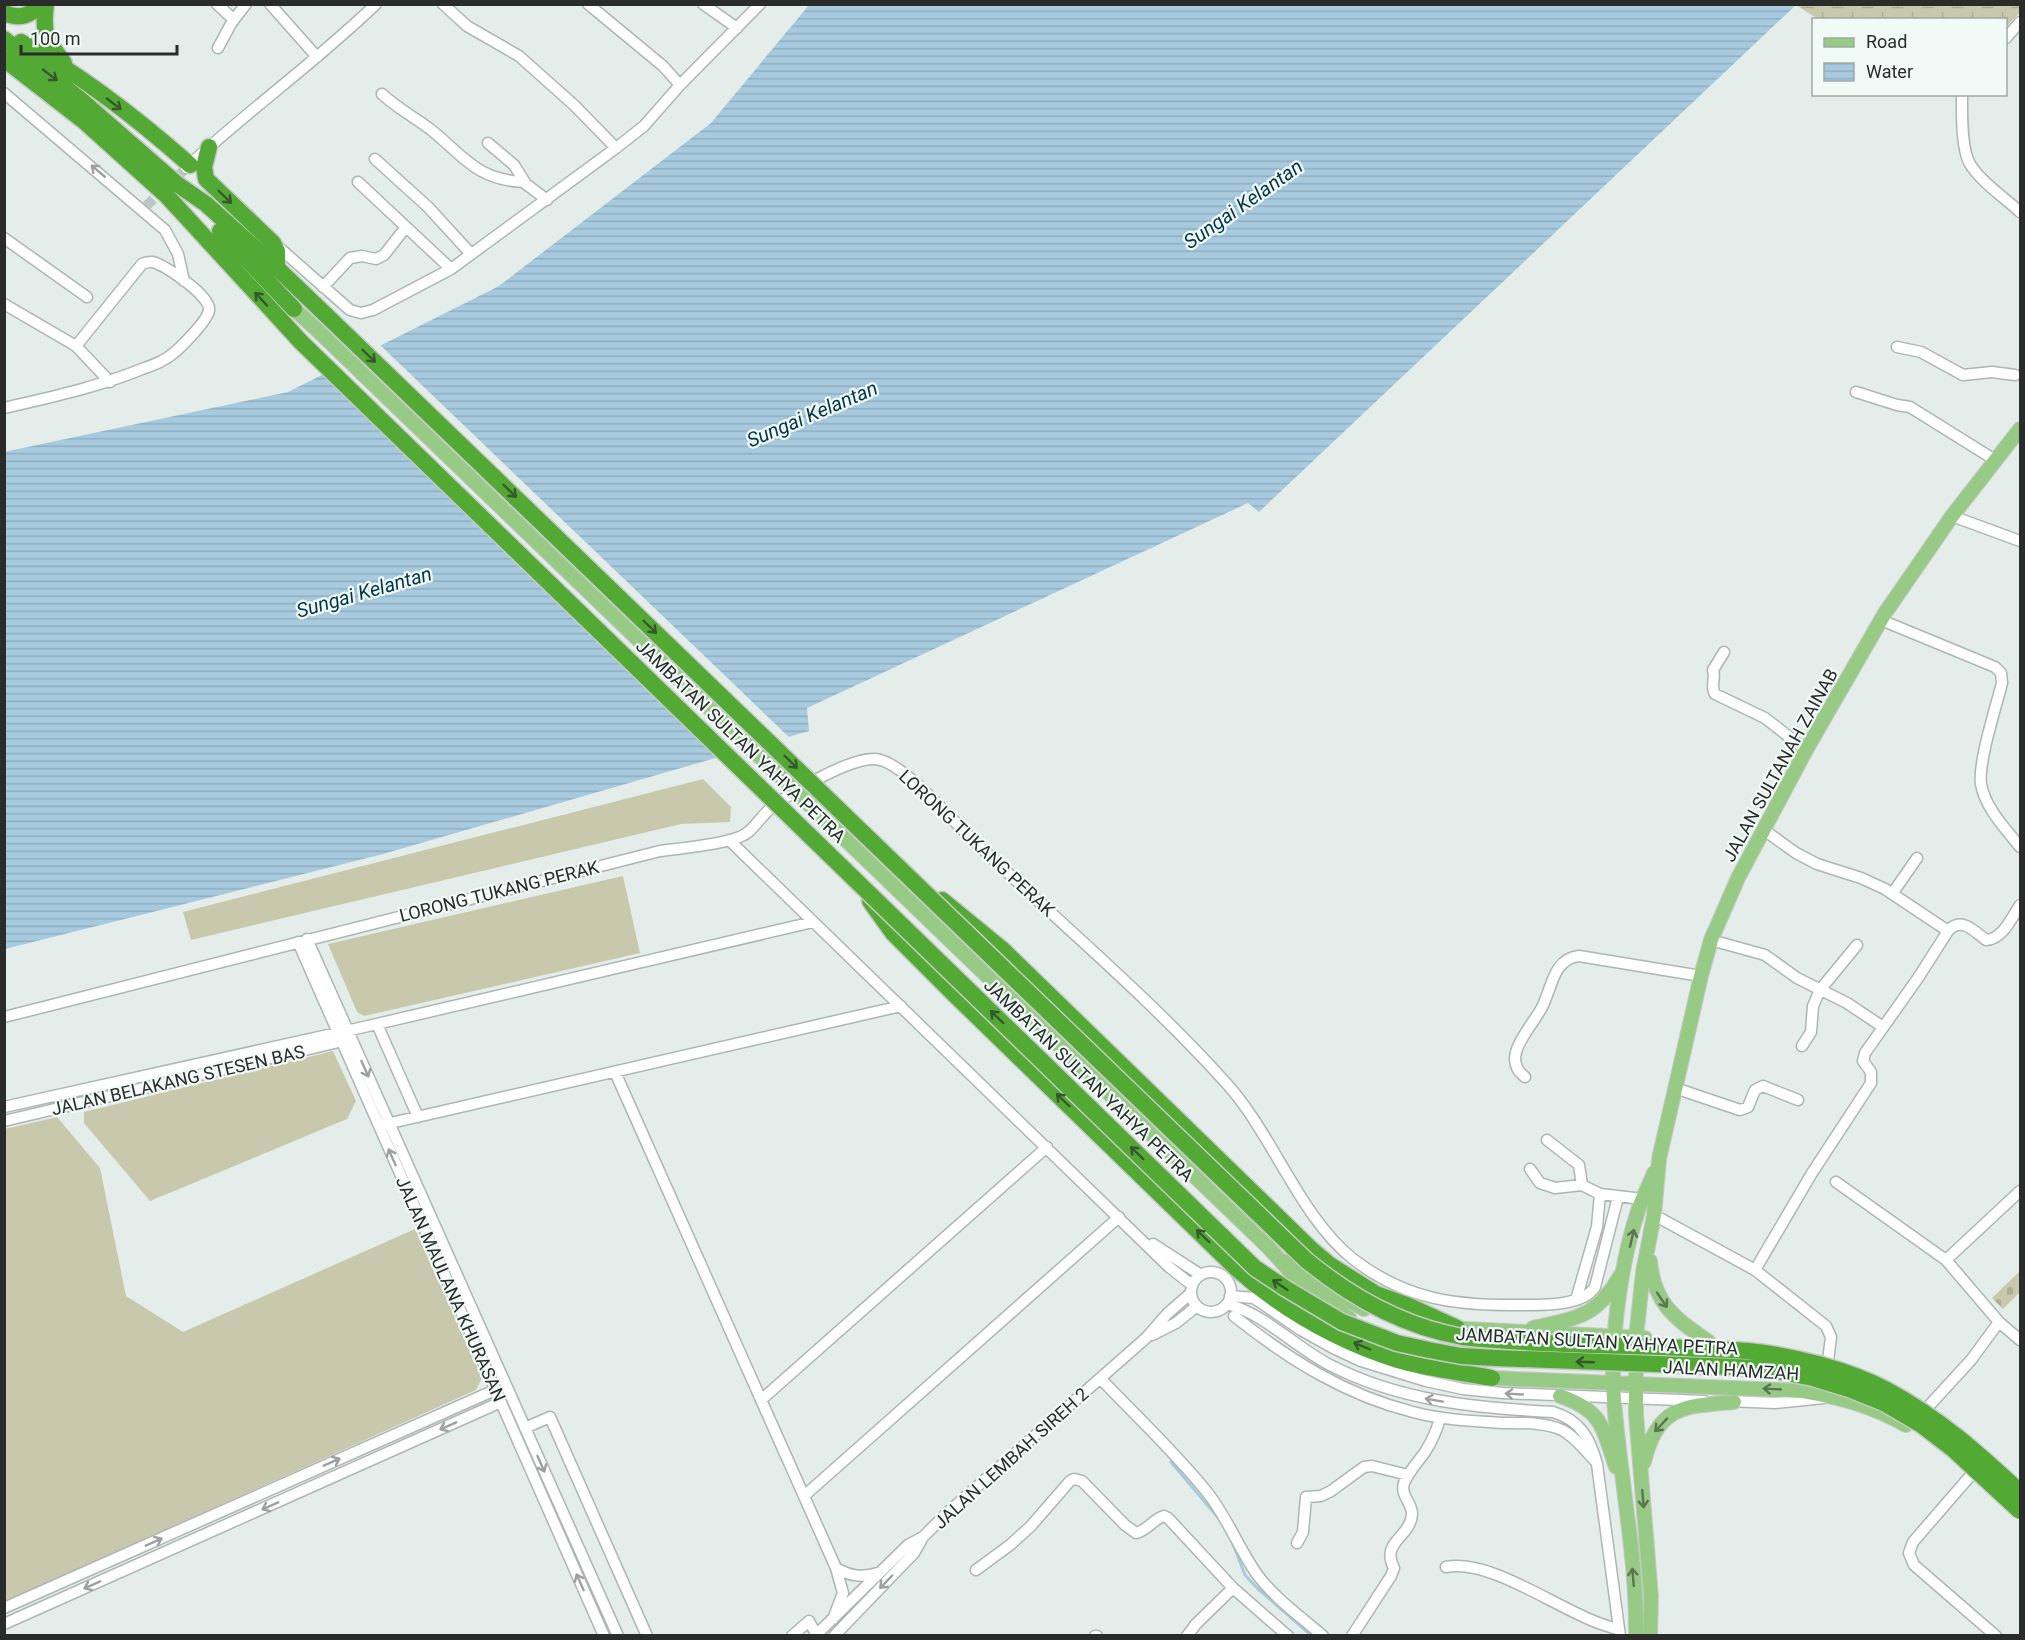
<svg xmlns="http://www.w3.org/2000/svg" width="2025" height="1640" font-family="Roboto,sans-serif">
	<defs>
		<pattern id="wetland-marsh" width="20" height="14" patternUnits="userSpaceOnUse" patternTransform="scale(1.5)"><rect width="20" height="14" fill="#c8c9ac"/><path d="M1 5h8M5 5V1M11 12h8M15 12V8" fill="none" stroke="#acad94"/></pattern>
		<pattern id="cemetery-stones" width="16" height="16" patternUnits="userSpaceOnUse" patternTransform="scale(1.5)"><rect width="16" height="16" fill="#c8c9ac"/><path d="M2 7V4a2 2 0 0 1 4 0v3zM10 15v-3a2 2 0 0 1 4 0v3z" fill="#acad94"/></pattern>
		<pattern id="water-rules" width="6" height="5" patternUnits="userSpaceOnUse" patternTransform="scale(1.5)"><rect width="6" height="5" fill="#a7cade"/><path d="M0 2.5h6" fill="none" stroke="#90aebf"/></pattern>
	</defs>
	<rect width="100%" height="100%" fill="#e4ede9"/>
	<path fill="#c8c9ac" d="M 703,779 L 731,807 L 730,822 L 681,824 L 191,940 L 183,912 Z
		M 623,876 L 640,953 L 364,1016 L 357,1012 L 328,944 Z
		M 333,1051 L 356,1101 L 347,1119 L 150,1201 L 84,1123 L 84,1112 Z
		M 57,1117 L 100,1168 L 126,1296 L 183,1332 L 415,1229 L 482,1378 L 476,1390 L 5,1602 L 5,1129 Z"/>
	<path fill="url(#wetland-marsh)" d="M 2020,4 L 2020,12 L 2006,27 L 2006,20 L 1818,19 L 1796,5 Z"/>
	<path fill="url(#cemetery-stones)" d="M 2020,1271 L 2020,1292 L 2003,1309 L 1992,1298 Z"/>
	<path fill="url(#water-rules)" d="M 809,5 L 1796,5 L 1259,512 L 1248,503 L 807,708 L 809,731 L 383,854 L 5,949 L 4,452 L 288,392 L 499,286 L 711,123 Z"/>
	<path fill="#e4ede9" d="M 378,343 L 791,739 L 723,759 L 326,370 Z"/>
	<g fill="none" stroke-linecap="round" stroke-linejoin="round">
		<path stroke="#a7cade" stroke-width="3" d="M 1171,1462 L 1220,1520
			M 1233,1544 L 1245,1575 L 1257,1588 L 1312,1636"/>
		<path stroke="#bfc6c3" stroke-width="10" stroke-dasharray="10 5" stroke-linecap="butt" d="M 146,206 L 186,168"/>
		<defs>
			<path id="minor" d="M 217,4 L 234,20
				M 270,4 L 317,57
				M 443,4 L 467,26 L 519,56 L 574,105 L 616,148
				M 588,4 L 663,66 L 680,85
				M 703,4 L 737,28
				M 2006,38 L 2020,22
				M 218,48 L 232,22 L 246,4
				M 4,93 L 165,230 L 178,254 L 184,281
				M 382,94 C 397,108 414,117 430,129 C 464,156 476,180 524,182
				M 1962,94 C 1962,112 1961,149 1970,164 C 1980,181 2005,198 2020,212
				M 488,143 L 514,165 L 526,184 L 547,200
				M 375,159 L 428,207 L 471,254
				M 186,168 C 247,111 316,62 376,4
				M 358,182 L 451,269
				M 4,238 L 87,297
				M 275,244 L 350,310 L 361,313 L 373,310 L 451,269 L 616,148 L 644,126 L 680,85 L 760,4
				M 323,287 L 350,258 L 362,256 L 376,259 L 384,255 L 406,227
				M 4,304 L 76,346 L 110,382
				M 1897,347 L 1921,352 L 1963,375 L 1992,372 L 2015,375
				M 1856,392 L 1897,405 L 1910,407 L 1995,460
				M 4,408 C 51,397 98,387 142,369 C 153,365 165,361 175,352 C 183,345 208,320 209,310 C 211,296 168,268 156,263 C 151,261 147,262 142,264 L 76,346
				M 1952,516 L 2020,541
				M 1881,620 L 1995,667 L 2001,673 L 2002,683 C 1996,707 1978,762 1981,784 C 1985,808 2006,829 2020,847
				M 1724,652 L 1713,670 C 1716,679 1710,686 1715,694 L 1765,718 L 1806,750
				M 1764,830 L 1796,853 L 1817,864 L 1861,878 L 1885,889 L 1948,931
				M 729,840 L 1169,1267 L 1192,1285
				M 1892,894 L 1917,858
				M 307,939 L 618,1636
				M 1711,940 L 1765,955 L 1797,978 L 1847,1003 L 1883,1027
				M 298,942 L 604,1636
				M 4,1017 L 660,851 C 681,848 732,844 747,833 C 757,825 763,814 772,807 C 794,791 849,758 875,759 C 901,760 951,819 971,838 C 1056,920 1148,996 1227,1084 C 1273,1135 1300,1217 1353,1259 C 1406,1300 1457,1306 1522,1305 C 1543,1305 1583,1306 1595,1287 L 1618,1197
				M 377,1024 L 418,1117
				M 1802,1046 L 1811,1032 L 1813,1006 L 1820,990 L 1857,945
				M 615,1072 L 836,1568 L 843,1593 L 833,1619
				M 1525,1077 C 1499,1058 1531,1028 1541,1009 C 1552,990 1552,959 1579,956 L 1701,976
				M 1675,1088 L 1740,1110 L 1748,1107 L 1755,1090 L 1763,1086 L 1798,1100
				M 4,1107 L 364,1027 L 813,922
				M 4,1121 L 347,1040
				M 382,1125 L 901,1006
				M 1547,1140 L 1579,1165 L 1582,1185
				M 1530,1169 L 1540,1183 L 1555,1188 L 1582,1185 L 1600,1194 L 1643,1199
				M 1836,1182 L 1946,1260 L 1999,1322 L 1971,1360 L 1927,1408
				M 1654,1215 L 1755,1270 L 1826,1326 L 1831,1337 L 1828,1361
				M 1153,1244 L 1201,1275
				M 1946,1260 L 2020,1191
				M 1755,1270 L 1812,1173 L 1871,1083 L 1871,1072 L 1863,1061 L 1865,1053 L 1918,978 L 1948,931 C 1961,916 1974,931 1986,940 C 2003,939 2012,917 2020,905
				M1191 1292a20 20 0 1 1 40 0a20 20 0 1 1-40 0Z
				M 1230,1296 L 1254,1298 L 1301,1330 L 1333,1348 L 1361,1361 L 1426,1381 L 1463,1389 L 1503,1393 L 1704,1401
				M 1576,1300 L 1597,1227 L 1600,1194
				M 1227,1304 C 1265,1314 1295,1347 1330,1365 C 1399,1401 1477,1408 1553,1412 C 1580,1420 1590,1438 1597,1464 L 1620,1636
				M 1234,1316 C 1288,1359 1345,1395 1413,1412 C 1442,1420 1473,1421 1503,1423 C 1522,1423 1544,1422 1562,1430 C 1575,1437 1585,1450 1595,1461
				M 1999,1322 L 2020,1340
				M 1152,1335 L 1176,1323 L 1197,1306
				M 1101,1379 C 1136,1416 1174,1451 1207,1492 C 1227,1517 1238,1547 1256,1573 C 1274,1598 1300,1616 1323,1636
				M 761,1400 L 1047,1147
				M 1729,1401 L 1775,1403 L 1824,1398
				M 525,1428 L 550,1417 L 647,1636
				M 1971,1475 L 1913,1542 L 1909,1553 L 1914,1565 L 1996,1636
				M 804,1496 L 1119,1217
				M 1297,1543 L 1303,1532 L 1306,1497 L 1321,1496 L 1331,1491 L 1364,1467 L 1372,1466 L 1408,1475
				M 1446,1567 C 1496,1558 1567,1618 1618,1629
				M 836,1568 C 850,1576 862,1578 878,1573
				M 976,1570 L 1010,1545 L 1030,1527 L 1070,1481 L 1074,1479 L 1082,1481 L 1125,1525 L 1136,1533 C 1147,1531 1153,1519 1164,1516 L 1168,1518 L 1233,1588 L 1288,1636
				M 4,1608 L 495,1390
				M 4,1624 L 501,1402
				M 792,1636 L 809,1621 L 816,1634
				M 815,1636 L 908,1545 L 923,1537
				M 834,1636 L 914,1553 L 923,1537 L 946,1514 L 1146,1338 L 1167,1314 L 1191,1293
				M 1095,1636 L 1097,1636
				M 1187,1636 L 1196,1624 L 1233,1588
				M 1352,1636 L 1391,1576 L 1394,1568 C 1380,1542 1411,1537 1412,1514 C 1412,1502 1400,1496 1404,1483 C 1409,1471 1418,1462 1425,1452 C 1432,1441 1437,1430 1440,1418"/>
			<path id="major" d="M 294,309 L 315,328
				M 1268,1247 L 1297,1279 L 1349,1318
				M 1289,1261 L 1332,1291 L 1364,1309
				M 1650,1261 C 1654,1305 1676,1319 1709,1342
				M 1449,1328 L 1645,1338
				M 1533,1328 C 1576,1318 1596,1318 1620,1276
				M 1482,1375 L 1492,1378 L 1803,1391 C 1843,1398 1869,1405 1906,1425
				M 1560,1396 C 1603,1411 1602,1427 1616,1467
				M 1644,1462 C 1657,1406 1684,1406 1734,1402
				M 1636,1636 C 1637,1557 1620,1478 1614,1400 C 1610,1343 1620,1265 1638,1211 C 1642,1198 1649,1186 1654,1173
				M 1650,1636 L 1651,1597 L 1636,1414 L 1636,1338 L 1643,1272 L 1654,1215 L 1659,1159 L 1701,976 L 1711,940 L 1738,878 L 1806,750 L 1885,613 L 1952,516 L 2020,429"/>
			<path id="highway" d="M 46,4 C 42,35 46,39 64,63
				M 4,13 C 21,20 30,15 43,4
				M 4,39 L 81,100 L 177,184 L 206,204 L 277,268 L 327,316
				M 21,42 C 82,75 138,119 190,165
				M 4,59 L 85,122 L 167,196 L 301,342
				M 209,147 L 204,167 L 206,179 L 273,243 L 277,251 L 277,268
				M 220,231 L 294,309
				M 942,900 L 1003,950 L 1311,1249 L 1330,1265 L 1376,1294 L 1407,1305 L 1457,1328
				M 870,901 L 893,933 L 956,996 L 1237,1269 C 1283,1310 1338,1341 1397,1360 C 1427,1369 1460,1372 1492,1378"/>
		</defs>
		<use href="#minor" stroke="#aeb6b3" stroke-width="13"/>
		<use href="#major" stroke="#c7c8c8" stroke-width="16"/>
		<use href="#highway" stroke="#c7c8c8" stroke-width="19"/>
		<use href="#minor" stroke="#fff" stroke-width="10"/>
		<use href="#major" stroke="#97cb85" stroke-width="14"/>
		<use href="#highway" stroke="#52a933" stroke-width="16"/>
		<defs>
			<path id="major-bridge" d="M 315,328 L 1268,1247"/>
			<path id="highway-bridge" d="M 327,316 L 1306,1260 C 1352,1298 1402,1326 1462,1337 C 1530,1344 1598,1345 1666,1347 C 1693,1349 1721,1349 1748,1351 C 1792,1355 1849,1370 1887,1390 C 1939,1418 1978,1453 2020,1492
				M 301,342 L 1255,1268 L 1285,1288 L 1342,1322 L 1397,1343 L 1429,1350 L 1461,1356 L 1495,1358 L 1760,1368 L 1813,1378 L 1849,1389 L 1884,1403 L 1920,1424 L 1954,1450 L 2020,1511"/>
		</defs>
		<use href="#major-bridge" stroke="#c7c8c8" stroke-width="16" stroke-linecap="butt"/>
		<use href="#highway-bridge" stroke="#c7c8c8" stroke-width="19" stroke-linecap="butt"/>
		<use href="#major-bridge" stroke="#97cb85" stroke-width="14"/>
		<use href="#highway-bridge" stroke="#52a933" stroke-width="16"/>
	</g>
	<defs><path id="oneway-shaft" d="M-6 0H5M1.5-3L5.5 0L1.5 3" fill="none" stroke-width="1.6" stroke-linecap="round" stroke-linejoin="round" transform="scale(1.5)"/></defs>
	<g stroke="#37582e">
		<use href="#oneway-shaft" transform="translate(50 75) rotate(38)"/>
		<use href="#oneway-shaft" transform="translate(114 104) rotate(38)"/>
		<use href="#oneway-shaft" transform="translate(225 197) rotate(44)"/>
		<use href="#oneway-shaft" transform="translate(261 299) rotate(-133)"/>
		<use href="#oneway-shaft" transform="translate(369 356) rotate(44)"/>
		<use href="#oneway-shaft" transform="translate(510 491) rotate(44)"/>
		<use href="#oneway-shaft" transform="translate(650 627) rotate(44)"/>
		<use href="#oneway-shaft" transform="translate(791 762) rotate(44)"/>
		<use href="#oneway-shaft" transform="translate(997 1017) rotate(-136)"/>
		<use href="#oneway-shaft" transform="translate(1063 1100) rotate(-136)"/>
		<use href="#oneway-shaft" transform="translate(1137 1153) rotate(-136)"/>
		<use href="#oneway-shaft" transform="translate(1203 1236) rotate(-136)"/>
		<use href="#oneway-shaft" transform="translate(1280 1285) rotate(-146)"/>
		<use href="#oneway-shaft" transform="translate(1362 1346) rotate(-157)"/>
		<use href="#oneway-shaft" transform="translate(1585 1362) rotate(-178)"/>
	</g>
	<g stroke="#9fa0a0">
		<use href="#oneway-shaft" transform="translate(98 171) rotate(-140)"/>
		<use href="#oneway-shaft" transform="translate(365 1069) rotate(66)"/>
		<use href="#oneway-shaft" transform="translate(392 1157) rotate(-114)"/>
		<use href="#oneway-shaft" transform="translate(1514 1394) rotate(-177)"/>
		<use href="#oneway-shaft" transform="translate(1434 1400) rotate(-170)"/>
		<use href="#oneway-shaft" transform="translate(448 1426) rotate(156)"/>
		<use href="#oneway-shaft" transform="translate(332 1462) rotate(-24)"/>
		<use href="#oneway-shaft" transform="translate(541 1464) rotate(66)"/>
		<use href="#oneway-shaft" transform="translate(270 1506) rotate(156)"/>
		<use href="#oneway-shaft" transform="translate(154 1542) rotate(-24)"/>
		<use href="#oneway-shaft" transform="translate(580 1582) rotate(-114)"/>
		<use href="#oneway-shaft" transform="translate(886 1582) rotate(134)"/>
		<use href="#oneway-shaft" transform="translate(92 1585) rotate(156)"/>
	</g>
	<g stroke="#5a7454">
		<use href="#oneway-shaft" transform="translate(1632 1238) rotate(-77)"/>
		<use href="#oneway-shaft" transform="translate(1662 1300) rotate(56)"/>
		<use href="#oneway-shaft" transform="translate(1772 1389) rotate(-177)"/>
		<use href="#oneway-shaft" transform="translate(1661 1425) rotate(133)"/>
		<use href="#oneway-shaft" transform="translate(1643 1499) rotate(85)"/>
		<use href="#oneway-shaft" transform="translate(1633 1577) rotate(-95)"/>
	</g>
	<g text-anchor="middle" dominant-baseline="central" stroke-width="4.5" stroke-linejoin="round" paint-order="stroke">
		<g font-size="18" fill="#292c2b" stroke="#f1faf7">
			<text transform="translate(741 741) rotate(44)">JAMBATAN SULTAN YAHYA PETRA</text>
			<text transform="translate(1780 765) rotate(-61)">JALAN SULTANAH ZAINAB</text>
			<text transform="translate(977 843) rotate(43)">LORONG TUKANG PERAK</text>
			<text transform="translate(499 891) rotate(-14)">LORONG TUKANG PERAK</text>
			<text transform="translate(178 1080) rotate(-13)">JALAN BELAKANG STESEN BAS</text>
			<text transform="translate(1089 1080) rotate(44)">JAMBATAN SULTAN YAHYA PETRA</text>
			<text transform="translate(451 1289) rotate(66)">JALAN MAULANA KHURASAN</text>
			<text transform="translate(1597 1341) rotate(3)">JAMBATAN SULTAN YAHYA PETRA</text>
			<text transform="translate(1731 1370) rotate(3)">JALAN HAMZAH</text>
			<text transform="translate(1011 1458) rotate(-42)">JALAN LEMBAH SIREH 2</text>
		</g>
		<g font-size="20" font-style="italic" fill="#04364b" stroke="#f1faf7">
			<text transform="translate(1243 204) rotate(-35)">Sungai Kelantan</text>
			<text transform="translate(812 414) rotate(-23)">Sungai Kelantan</text>
			<text transform="translate(364 592) rotate(-16)">Sungai Kelantan</text>
		</g>
	</g>
	<rect width="2025" height="1640" fill="none" stroke="#292c2b" stroke-width="12"/>
	<rect x="1812" y="18" width="195" height="78" fill="#f1faf7" stroke="#a1a8a5" stroke-width="1.5"/>
	<rect x="1824" y="38" width="30" height="9" fill="#97cb85" stroke="#a1a8a5" stroke-width="1.5"/>
	<text x="1866" y="48" font-size="18" fill="#292c2b">Road</text>
	<rect x="1824" y="63" width="30" height="18" fill="url(#water-rules)" stroke="#a1a8a5" stroke-width="1.5"/>
	<text x="1866" y="78" font-size="18" fill="#292c2b">Water</text>
	<path d="M21 45v9h156v-9" fill="none" stroke="#292c2b" stroke-width="3"/>
	<text x="30" y="45" font-size="18" fill="#292c2b" stroke="#f1faf7" stroke-width="4.5" paint-order="stroke">100 m</text>
</svg>
